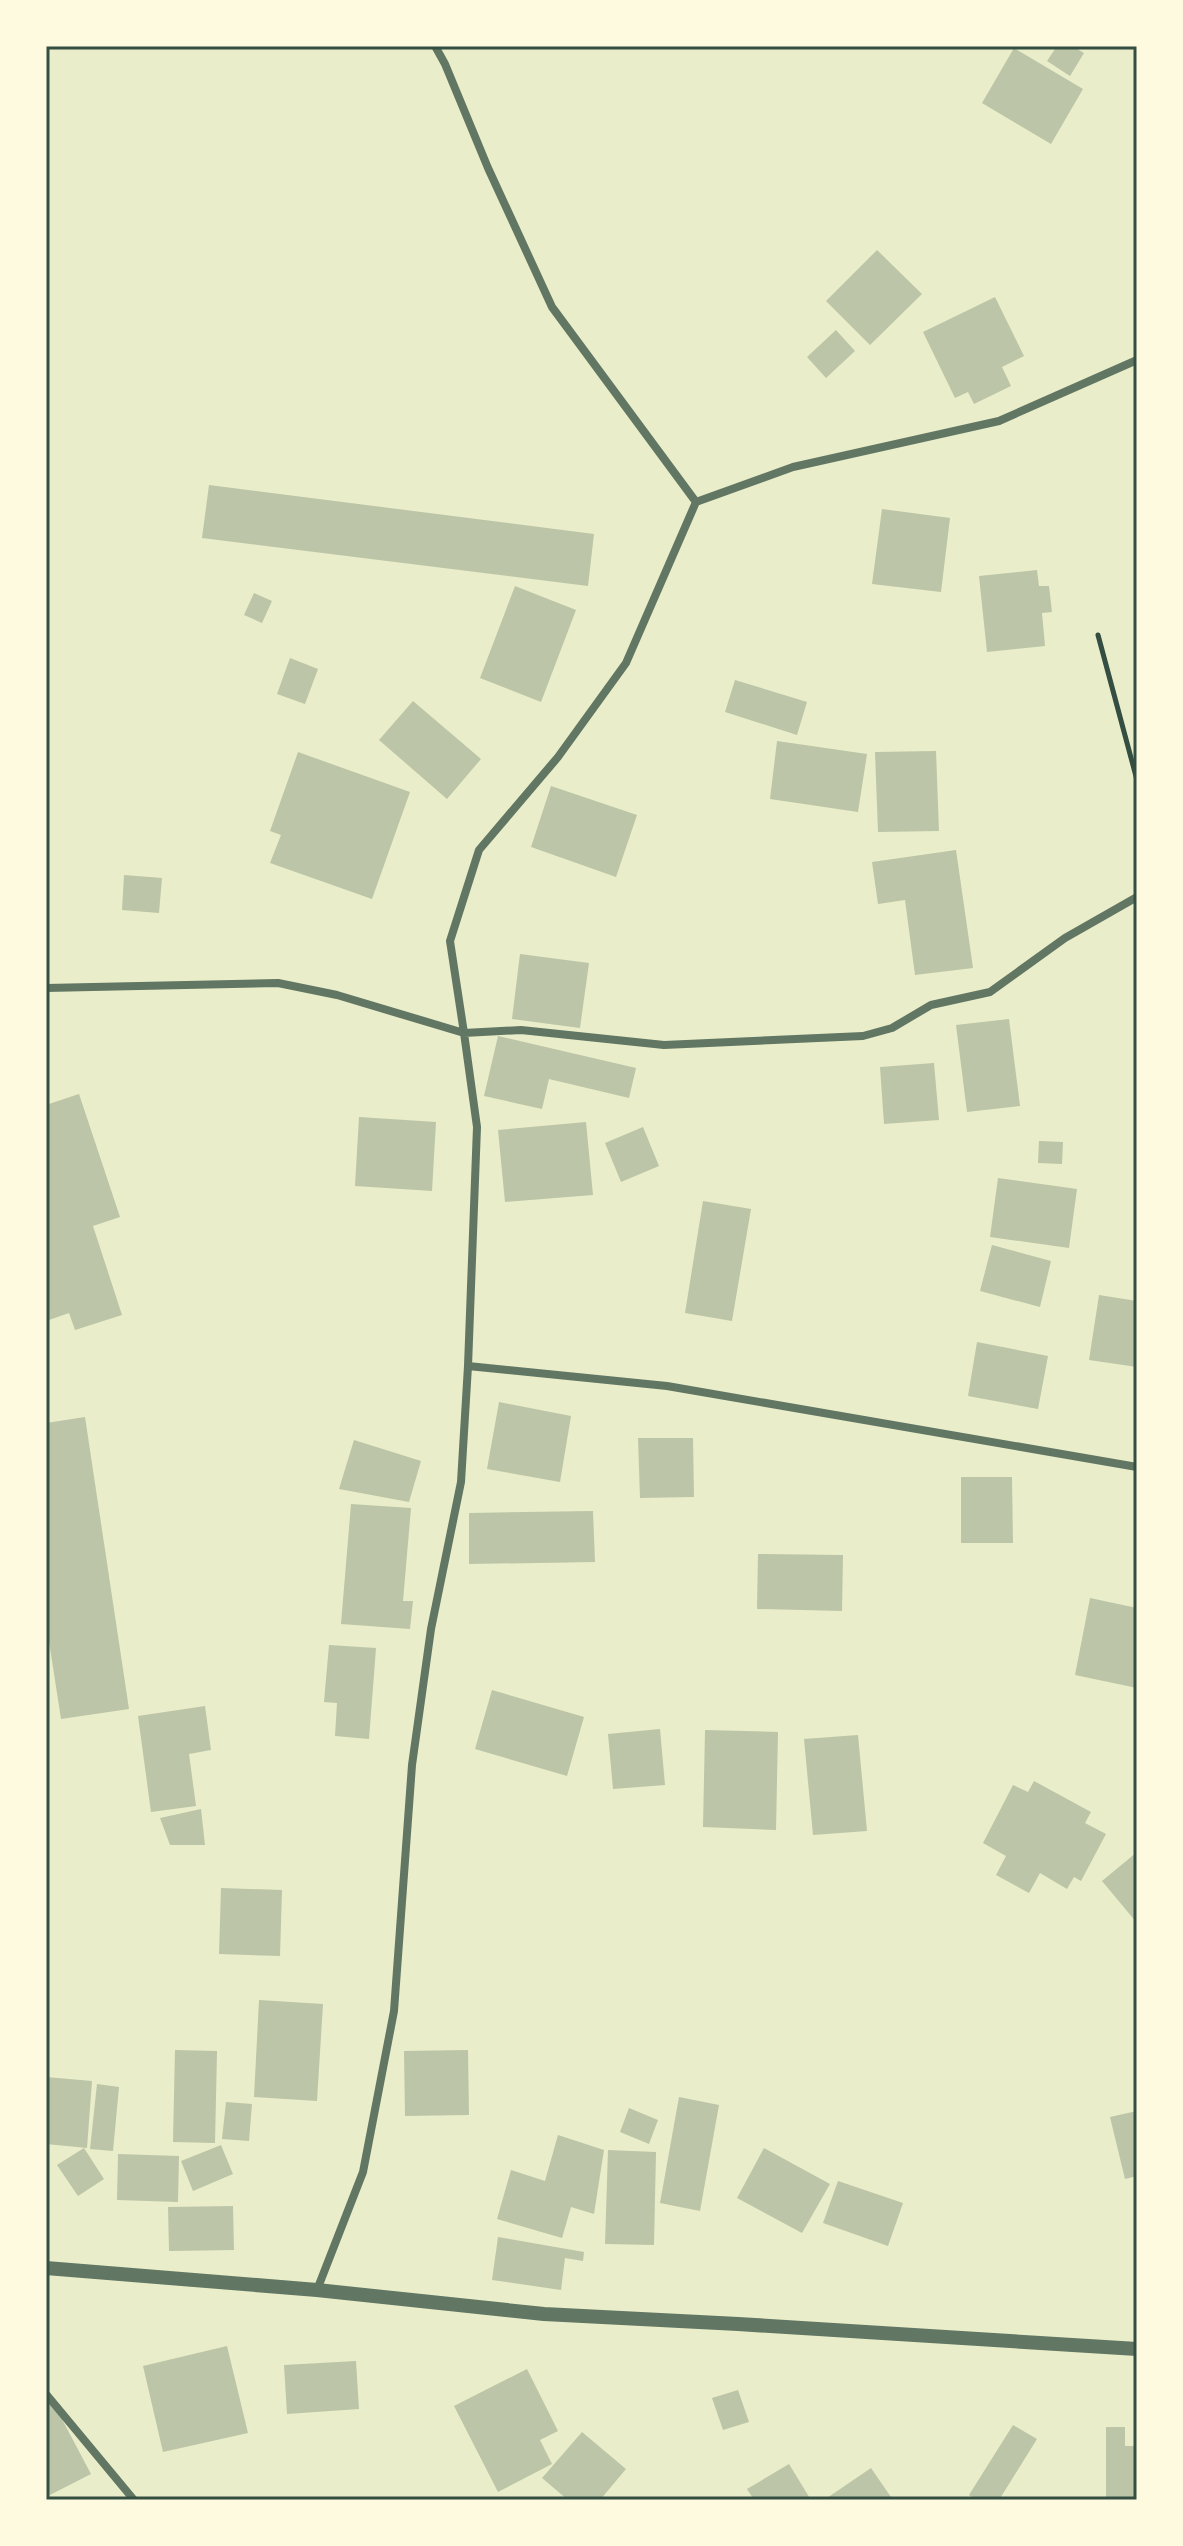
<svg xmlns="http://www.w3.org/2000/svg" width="1183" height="2546" font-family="Roboto,sans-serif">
	<rect width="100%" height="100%" fill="#e9edc9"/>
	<path fill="#bcc5a7" d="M 1057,46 L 1072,46 L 1084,53 L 1070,76 L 1047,61 Z
		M 1014,48 L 1083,89 L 1051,144 L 982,103 Z
		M 877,250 L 922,294 L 870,345 L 826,301 Z
		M 995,297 L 1024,356 L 1002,367 L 1011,386 L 974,404 L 968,392 L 955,398 L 923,332 Z
		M 836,330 L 855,351 L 826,378 L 807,357 Z
		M 209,485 L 594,534 L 588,586 L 202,538 Z
		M 882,509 L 950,518 L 941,592 L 872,584 Z
		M 1037,570 L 1039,586 L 1049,586 L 1052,612 L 1042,613 L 1045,646 L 987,652 L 979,576 Z
		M 515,586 L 576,610 L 541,702 L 480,678 Z
		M 254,593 L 272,601 L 262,623 L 244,615 Z
		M 290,658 L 318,669 L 305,704 L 277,694 Z
		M 735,680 L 807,702 L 797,735 L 725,712 Z
		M 413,701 L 481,759 L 447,799 L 379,740 Z
		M 777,741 L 867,754 L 858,812 L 770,799 Z
		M 936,751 L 939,831 L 878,832 L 875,752 Z
		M 298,752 L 410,792 L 372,899 L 270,863 L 281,835 L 270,831 Z
		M 551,786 L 637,815 L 616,877 L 531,847 Z
		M 956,850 L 973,968 L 915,975 L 905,900 L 878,904 L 872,862 Z
		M 124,875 L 162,878 L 159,913 L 122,910 Z
		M 520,954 L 589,963 L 580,1028 L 512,1019 Z
		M 1009,1019 L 1020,1106 L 967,1112 L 956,1025 Z
		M 498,1036 L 636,1068 L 629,1098 L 549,1079 L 542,1109 L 484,1096 Z
		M 934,1063 L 939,1120 L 884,1124 L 880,1067 Z
		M 79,1094 L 120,1217 L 93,1226 L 122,1315 L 75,1330 L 69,1313 L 46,1321 L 46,1105 Z
		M 359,1117 L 436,1122 L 432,1191 L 355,1186 Z
		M 586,1122 L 593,1195 L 505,1202 L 498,1130 Z
		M 643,1127 L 659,1166 L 621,1182 L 605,1143 Z
		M 1039,1141 L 1063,1142 L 1062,1164 L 1038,1163 Z
		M 998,1178 L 1077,1189 L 1069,1248 L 990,1237 Z
		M 703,1201 L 751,1209 L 732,1321 L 685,1313 Z
		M 992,1245 L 1051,1261 L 1040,1307 L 980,1291 Z
		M 1099,1295 L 1137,1301 L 1137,1367 L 1089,1360 Z
		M 977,1342 L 1048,1356 L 1038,1409 L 968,1396 Z
		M 499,1402 L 571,1416 L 560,1482 L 487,1469 Z
		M 85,1417 L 129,1709 L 61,1719 L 46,1622 L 46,1423 Z
		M 638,1438 L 693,1438 L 694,1497 L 640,1498 Z
		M 354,1440 L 421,1461 L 409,1502 L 339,1489 Z
		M 961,1477 L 1012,1477 L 1013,1543 L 961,1543 Z
		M 351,1504 L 411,1508 L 403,1601 L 413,1601 L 410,1629 L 341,1624 Z
		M 593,1511 L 595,1562 L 469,1564 L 469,1513 Z
		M 758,1554 L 843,1555 L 842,1611 L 757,1609 Z
		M 1090,1598 L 1137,1608 L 1137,1688 L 1075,1675 Z
		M 329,1645 L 376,1648 L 369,1739 L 335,1736 L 337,1703 L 324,1702 Z
		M 492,1690 L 584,1717 L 567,1776 L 475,1749 Z
		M 205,1706 L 211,1750 L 189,1754 L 196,1806 L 151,1812 L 138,1716 Z
		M 660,1729 L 665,1785 L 613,1789 L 608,1734 Z
		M 705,1730 L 778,1732 L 776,1830 L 703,1827 Z
		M 858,1735 L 867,1831 L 813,1835 L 804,1739 Z
		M 1034,1781 L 1091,1812 L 1085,1823 L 1106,1834 L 1081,1881 L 1074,1877 L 1067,1889 L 1040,1873 L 1029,1893 L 996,1875 L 1006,1856 L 983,1843 L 1013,1785 L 1028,1792 Z
		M 201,1809 L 205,1845 L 170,1845 L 160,1818 Z
		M 1137,1852 L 1137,1923 L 1102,1881 Z
		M 221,1888 L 282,1890 L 280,1956 L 219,1954 Z
		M 259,2000 L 323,2004 L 317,2101 L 254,2097 Z
		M 175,2050 L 217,2051 L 215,2143 L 173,2142 Z
		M 468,2050 L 469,2115 L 405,2116 L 404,2051 Z
		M 46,2077 L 92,2081 L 87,2148 L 46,2144 Z
		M 97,2084 L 119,2087 L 113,2151 L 90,2149 Z
		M 679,2097 L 719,2105 L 700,2211 L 660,2203 Z
		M 226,2102 L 252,2104 L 249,2141 L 222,2139 Z
		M 629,2108 L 658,2120 L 649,2144 L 620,2132 Z
		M 1137,2111 L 1137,2176 L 1125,2179 L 1110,2117 Z
		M 558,2135 L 604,2150 L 594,2214 L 571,2207 L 562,2238 L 497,2219 L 511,2170 L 545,2181 Z
		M 221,2145 L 233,2174 L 193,2191 L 181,2161 Z
		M 84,2148 L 104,2179 L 78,2196 L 57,2165 Z
		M 764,2148 L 830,2184 L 802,2233 L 737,2198 Z
		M 608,2150 L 656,2152 L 654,2245 L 605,2244 Z
		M 118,2154 L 179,2156 L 178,2202 L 117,2200 Z
		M 838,2181 L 903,2203 L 888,2246 L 823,2223 Z
		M 233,2206 L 234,2250 L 169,2251 L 168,2207 Z
		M 498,2237 L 584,2252 L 583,2261 L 565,2258 L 561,2290 L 492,2280 Z
		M 227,2346 L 248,2433 L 163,2452 L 143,2366 Z
		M 356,2361 L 359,2409 L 287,2414 L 284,2365 Z
		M 527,2369 L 558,2431 L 540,2440 L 552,2464 L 498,2492 L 454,2406 Z
		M 46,2389 L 91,2474 L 46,2497 Z
		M 738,2390 L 749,2422 L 723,2430 L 712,2398 Z
		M 1013,2425 L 1037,2439 L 999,2500 L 977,2500 L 969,2495 Z
		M 1106,2427 L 1125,2427 L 1125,2446 L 1137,2446 L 1137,2500 L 1106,2500 Z
		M 582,2432 L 626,2469 L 600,2500 L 568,2500 L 542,2478 Z
		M 789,2464 L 811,2500 L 754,2500 L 747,2489 Z
		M 871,2468 L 893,2500 L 824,2500 Z"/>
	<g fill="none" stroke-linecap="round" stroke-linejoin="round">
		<path stroke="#344e41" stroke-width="5" d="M 1098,635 L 1137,780"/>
		<path stroke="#617663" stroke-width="8" d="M 435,46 L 445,64 L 488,168 L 552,307 L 696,502 L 626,663 L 558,757 L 479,850 L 450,941 L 464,1033 L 521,1030 L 664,1045 L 863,1036 L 892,1028 L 931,1005 L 990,992 L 1065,938 L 1137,897
			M 696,502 L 793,467 L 999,421 L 1137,360
			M 46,988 L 278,983 L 337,995 L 464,1033 L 477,1127 L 468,1366 L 461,1482 L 431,1629 L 412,1765 L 394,2011 L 363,2172 L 317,2290
			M 468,1366 L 667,1386 L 1137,1467
			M 46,2394 L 134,2500"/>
		<path stroke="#617663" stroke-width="14" d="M 46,2268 L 317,2290 L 544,2314 L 738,2324 L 1137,2349"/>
	</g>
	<rect width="1183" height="2546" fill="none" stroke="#fefae0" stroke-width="96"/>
	<rect x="48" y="48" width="1087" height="2450" fill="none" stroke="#344e41" stroke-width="3"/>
</svg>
